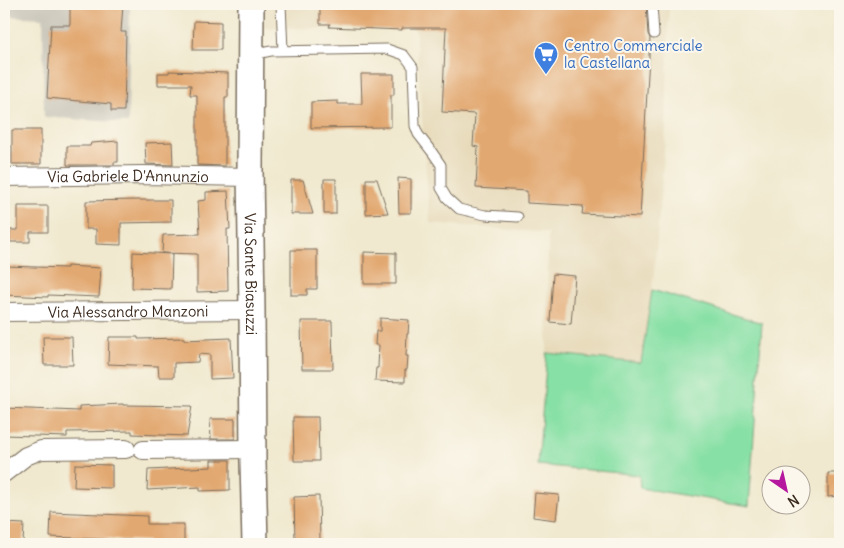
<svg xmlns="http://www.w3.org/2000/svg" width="844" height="548" font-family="Delius,sans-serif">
	<rect width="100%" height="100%" fill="#fbf7ec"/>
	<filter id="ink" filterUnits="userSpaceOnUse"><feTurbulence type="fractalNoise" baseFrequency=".02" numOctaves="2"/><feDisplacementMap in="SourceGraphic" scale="10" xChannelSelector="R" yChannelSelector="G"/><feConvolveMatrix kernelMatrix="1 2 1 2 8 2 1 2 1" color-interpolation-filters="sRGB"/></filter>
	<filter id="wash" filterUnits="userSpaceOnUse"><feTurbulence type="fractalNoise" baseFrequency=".0096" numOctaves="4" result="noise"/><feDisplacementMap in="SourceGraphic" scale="20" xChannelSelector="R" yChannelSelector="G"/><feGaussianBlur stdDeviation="1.12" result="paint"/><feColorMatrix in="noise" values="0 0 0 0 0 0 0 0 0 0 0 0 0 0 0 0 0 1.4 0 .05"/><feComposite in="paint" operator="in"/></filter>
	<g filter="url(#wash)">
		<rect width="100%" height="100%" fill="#f0e9cf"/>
		<path fill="#e7daba" d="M 264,4 L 669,4 L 666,130 L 654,274 L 641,363 L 547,353 L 548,233 L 430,223 L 415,29 L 264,28 Z"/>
		<path fill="#c8c4b8" d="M 4,4 L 130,4 L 128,123 L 44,117 L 43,18 L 4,16 Z"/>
		<path fill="#87e0a5" stroke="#618562" d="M 652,290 L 762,323 L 749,506 L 640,488 L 639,475 L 538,465 L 547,353 L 641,363 Z"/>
		<g id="blocks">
			<path fill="#e2a871" d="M 70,4 L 123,4 L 121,32 L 126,32 L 124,111 L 111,111 L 111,104 L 47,98 L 51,25 L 70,25 Z
				M 320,4 L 646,4 L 648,34 L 650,38 L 640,217 L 582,214 L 583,206 L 527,203 L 527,191 L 476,188 L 478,147 L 473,146 L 475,114 L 442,112 L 446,28 L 402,28 L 402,30 L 329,27 L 330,24 L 320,24 Z
				M 194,21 L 221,22 L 221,50 L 193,50 Z
				M 169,71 L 228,73 L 228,97 L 225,97 L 225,166 L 197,165 L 197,95 L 190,95 L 191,85 L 158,85 L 158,73 L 169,73 Z
				M 361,74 L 394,74 L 394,95 L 391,95 L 391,127 L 311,128 L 311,102 L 338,101 L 338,104 L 362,104 Z
				M 12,130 L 41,130 L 41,164 L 12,164 Z
				M 118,141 L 118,162 L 114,162 L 114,165 L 67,165 L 67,146 L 90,146 L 91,143 Z
				M 172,142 L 173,165 L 146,164 L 145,143 Z
				M 398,178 L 411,179 L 411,213 L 399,213 Z
				M 324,179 L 336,179 L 336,214 L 324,214 Z
				M 366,179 L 377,179 L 388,213 L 366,214 Z
				M 291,180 L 303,180 L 313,214 L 291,214 Z
				M 228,191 L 230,229 L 227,229 L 228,291 L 197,292 L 197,254 L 162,253 L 163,235 L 200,234 L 198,201 L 206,200 L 206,192 Z
				M 135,200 L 171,200 L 171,222 L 121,223 L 121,245 L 96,244 L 96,229 L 86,229 L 86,201 Z
				M 18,206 L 48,206 L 48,232 L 30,232 L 30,242 L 10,242 L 10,230 L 18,230 Z
				M 291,250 L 317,250 L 317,289 L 307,289 L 307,295 L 291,295 Z
				M 133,252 L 172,254 L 171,289 L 132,288 Z
				M 364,252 L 396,253 L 396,284 L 364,284 Z
				M 4,266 L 67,268 L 67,266 L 101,268 L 99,297 L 48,295 L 48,297 L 4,295 Z
				M 553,274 L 575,276 L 571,324 L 550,322 Z
				M 380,318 L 409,320 L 408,334 L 407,334 L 406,356 L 408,356 L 407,370 L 405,370 L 405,382 L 375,381 L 376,368 L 378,368 L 379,345 L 375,345 L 376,331 L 380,331 Z
				M 301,321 L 332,321 L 333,369 L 302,369 Z
				M 43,337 L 72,337 L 73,365 L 44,365 Z
				M 109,337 L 138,337 L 138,339 L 184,338 L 184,340 L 231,338 L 233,378 L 210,379 L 210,355 L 199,354 L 198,362 L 174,363 L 174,377 L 159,377 L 158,366 L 108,364 Z
				M 123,404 L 123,405 L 192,406 L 187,436 L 132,434 L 132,431 L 67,432 L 67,437 L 4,435 L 4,408 L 79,411 L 79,406 Z
				M 293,417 L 318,417 L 319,461 L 294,461 Z
				M 210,419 L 235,419 L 235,439 L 211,439 Z
				M 211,460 L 230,460 L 230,490 L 200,491 L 200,487 L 147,490 L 148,470 L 211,467 Z
				M 75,464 L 112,465 L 112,488 L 74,487 Z
				M 828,473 L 840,473 L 840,496 L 828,497 Z
				M 535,493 L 559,495 L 556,520 L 533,517 Z
				M 319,496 L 320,540 L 295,541 L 294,497 Z
				M 51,512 L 147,516 L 147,524 L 184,524 L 184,544 L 148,544 L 148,541 L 50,537 Z
				M 4,523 L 24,524 L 23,544 L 4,544 Z"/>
		</g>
	</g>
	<g filter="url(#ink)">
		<use href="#blocks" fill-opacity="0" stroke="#7a6d5c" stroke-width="1"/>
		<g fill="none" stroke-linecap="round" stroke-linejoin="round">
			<defs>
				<path id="lane" d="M 281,4 L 283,51
					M 652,4 L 654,34
					M 251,55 L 271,51 L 387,49 L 404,55 L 413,67 L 415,126 L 418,134 L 432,152 L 441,165 L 441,188 L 447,198 L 459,209 L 485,215 L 518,217"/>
				<g id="street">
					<path id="s1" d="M 4,177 L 142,175 L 251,177"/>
					<path id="s2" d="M 4,312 L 252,310"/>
					<path d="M 143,450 L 252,449"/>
					<path d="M 4,473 L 26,456 L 41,450 L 126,449"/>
				</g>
				<g id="secondary">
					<path id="s3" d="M 251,4 L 250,170 L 252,310 L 253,462 L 255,544"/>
				</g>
			</defs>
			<use href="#lane" stroke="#7a6d5c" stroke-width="11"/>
			<use href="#street" stroke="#7a6d5c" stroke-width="20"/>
			<use href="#secondary" stroke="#7a6d5c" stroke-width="28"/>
			<use href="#lane" stroke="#fff" stroke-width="9"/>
			<use href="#street" stroke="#fff" stroke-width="18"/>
			<use href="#secondary" stroke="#fff" stroke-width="25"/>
		</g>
	</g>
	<defs>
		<symbol id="supermarket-pin" viewBox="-11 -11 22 30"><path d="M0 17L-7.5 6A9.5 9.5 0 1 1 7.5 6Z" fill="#3f7fe0" stroke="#fbf7ec"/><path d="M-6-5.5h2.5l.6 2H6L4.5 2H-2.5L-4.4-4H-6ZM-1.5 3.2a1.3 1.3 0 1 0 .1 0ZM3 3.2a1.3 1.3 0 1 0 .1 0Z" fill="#fff"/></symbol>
	</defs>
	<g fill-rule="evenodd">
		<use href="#supermarket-pin" x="532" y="40" width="28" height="38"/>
	</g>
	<g text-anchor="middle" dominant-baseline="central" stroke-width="4" stroke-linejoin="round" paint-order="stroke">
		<g font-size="15" fill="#366cbe" stroke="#fbf7ec" text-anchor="start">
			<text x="564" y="45">Centro Commerciale<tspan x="564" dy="17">la Castellana</tspan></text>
		</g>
		<g font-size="15" fill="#3b2a1e" stroke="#fbf7ec">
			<text stroke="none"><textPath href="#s1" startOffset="124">Via Gabriele D'Annunzio</textPath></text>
			<text stroke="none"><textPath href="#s3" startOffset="270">Via Sante Biasuzzi</textPath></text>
			<text stroke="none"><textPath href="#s2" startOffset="124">Via Alessandro Manzoni</textPath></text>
		</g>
	</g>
	<rect width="844" height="548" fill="none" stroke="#fbf7ec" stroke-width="20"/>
	<g transform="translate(786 490) rotate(146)"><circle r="24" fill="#fbf7ec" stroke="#aea59a"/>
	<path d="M0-4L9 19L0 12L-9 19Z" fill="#b5179e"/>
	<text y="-8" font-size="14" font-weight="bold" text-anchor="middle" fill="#3b2a1e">N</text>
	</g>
</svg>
